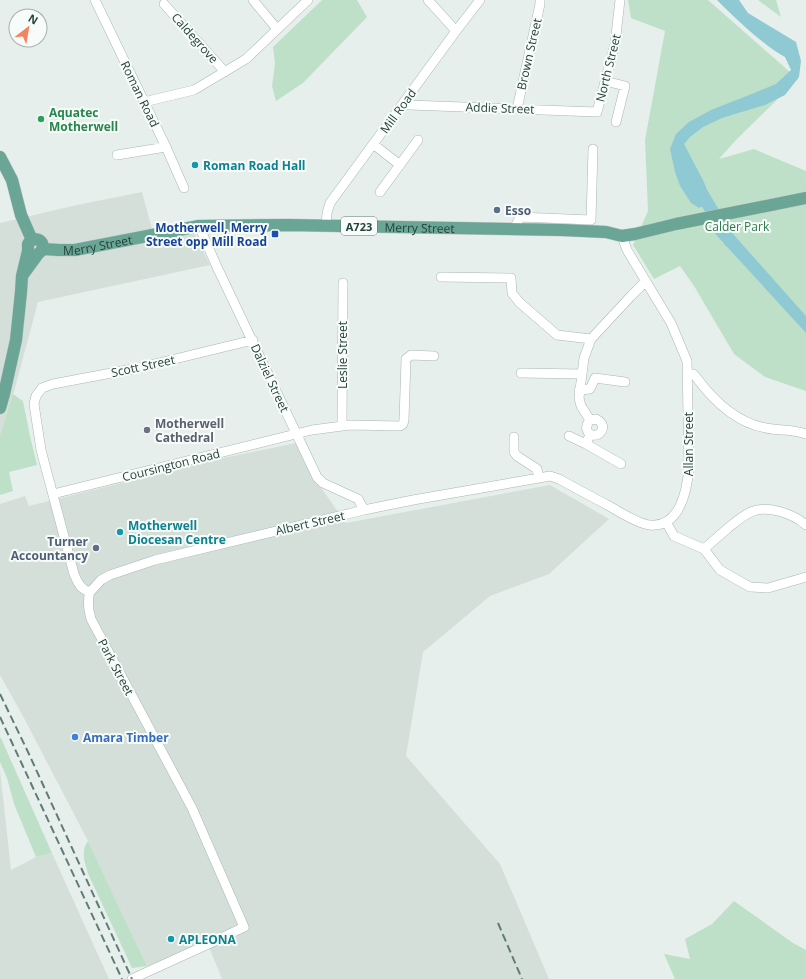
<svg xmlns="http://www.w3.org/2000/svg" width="806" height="979" font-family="'Open Sans',sans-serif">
	<rect width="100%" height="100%" fill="#e6efeb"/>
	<path fill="#d4dfda" d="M 142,192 L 155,240 L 193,231 L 210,265 L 38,302 L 0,444 L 0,223 L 77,205 Z
		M 296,443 L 317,482 L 346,523 L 550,485 L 609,519 L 549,574 L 490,596 L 423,652 L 406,756 L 500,864 L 549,979 L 222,979 L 209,947 L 147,966 L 88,841 L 24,718 L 0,675 L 0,504 L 25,496 L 29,506 L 214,460 Z
		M 0,770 L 11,870 L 36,857 L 52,853 L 109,979 L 0,979 Z"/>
	<path fill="#bfe0c8" d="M 322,0 L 357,0 L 367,17 L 303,83 L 276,101 L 272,86 L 275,63 L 273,47 Z
		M 628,0 L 708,0 L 798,79 L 736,140 L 719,159 L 754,149 L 806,171 L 806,391 L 765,377 L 734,354 L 694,286 L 680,266 L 654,279 L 633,245 L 648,211 L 645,140 L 665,31 L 631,18 Z
		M 758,0 L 776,0 L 781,17 Z
		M 13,394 L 23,401 L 30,436 L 37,465 L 9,472 L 13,491 L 0,495 L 0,436 Z
		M 0,738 L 1,738 L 52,853 L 36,857 L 14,804 L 7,778 L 0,762 Z
		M 88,841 L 147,966 L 132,968 L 89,876 C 85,864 80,852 88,841 Z
		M 734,901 L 793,943 L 806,950 L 806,979 L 675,979 L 664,954 L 690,959 L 685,939 L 712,924 Z"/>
	<path fill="#8ec9d4" d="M 717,0 L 739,0 L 748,13 L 796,42 L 801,61 L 799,77 L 785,95 L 765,105 L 722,118 L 703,127 L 690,137 L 684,144 L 704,182 L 711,202 L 699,208 L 691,203 L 680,186 L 675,172 L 670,149 L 676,134 L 689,122 L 711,110 L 754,93 L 776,84 L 791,70 L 785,57 C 762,44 736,19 717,0 Z
		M 726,226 L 806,316 L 806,333 L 709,227 Z"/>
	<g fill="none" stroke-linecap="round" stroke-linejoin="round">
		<path stroke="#8ec9d4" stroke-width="13" d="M 699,189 L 730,241"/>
		<defs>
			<path id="minor" d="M 95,0 L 166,147 L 184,188
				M 253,0 L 277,29
				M 428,0 L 456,31
				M 164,4 L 225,72
				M 605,81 L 625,86 L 616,122
				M 144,102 L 194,90 L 246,59 L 308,0
				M 404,102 L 409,105 L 597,112 L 615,44 L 620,0
				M 517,109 L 540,4 L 540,0
				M 373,144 L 400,165
				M 117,155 L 166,147
				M 380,192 L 418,140
				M 199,226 L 217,267 L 317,477 L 323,483 L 358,499 L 364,510
				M 326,226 L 327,213 L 330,203 L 456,31 L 480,0
				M 514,229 L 520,217 L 591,220 L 593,149
				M 441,277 L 511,278 L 512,293 L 519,302 L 557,335 L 591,339
				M 521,373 L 582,374
				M 687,375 L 693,374 L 696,377 C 713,400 736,423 766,428 C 780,431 793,429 806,434
				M 579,390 L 590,389 L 595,378 L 625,382
				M 590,420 C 587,424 585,428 588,432 C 595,442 612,427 596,419 L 590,420 L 581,406 L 579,398 L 584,358 L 591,339 L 631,296 L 646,281
				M 342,426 L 343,283
				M 569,436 L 586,444 L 588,439
				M 514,437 L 514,452 L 517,456 L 537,469 L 539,478
				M 586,444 L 621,464
				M 53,494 L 312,430 L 350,425 L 400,426 L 403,424 L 404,420 L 406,359 L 411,355 L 434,356
				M 666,522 L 674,536 L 704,549 L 720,570 L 750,587 L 768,588 L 806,577
				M 704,549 C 712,542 720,535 728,528 C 745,514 755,505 778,511 C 789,514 798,518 806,525
				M 90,592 L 101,580 L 110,575 L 155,560 L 364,510 L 413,500 L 539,478 L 550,476 L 559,479 C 577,489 594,498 611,507 C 621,513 639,524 650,525 C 680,528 687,490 689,468 L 687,361 L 671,323 L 627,250 L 622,236
				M 132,979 L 147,972 L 213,942 L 244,927 L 192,808 L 91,619 C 88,609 87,601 90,592 C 80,589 78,583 74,574 L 41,450 L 34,404 L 36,396 L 42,388 L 53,384 L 138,368 L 253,340"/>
			<g id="primary">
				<path d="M 0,157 L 12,180 L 21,215 L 32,240"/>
				<path id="s1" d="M 43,249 L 59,250 L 75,250 L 199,226 L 287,225 L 562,230 L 606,232 L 622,236 L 635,234 L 676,224 L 806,198"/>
				<path d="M 0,408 L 4,394 L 16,340 L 21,292 L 22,276 L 28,251 L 28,244 C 36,232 50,245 38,254 L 22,276"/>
			</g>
		</defs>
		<use href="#minor" stroke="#a8b8b2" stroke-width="10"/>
		<use href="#primary" stroke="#c2cac8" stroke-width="13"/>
		<use href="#minor" stroke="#fff" stroke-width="9"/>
		<use href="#primary" stroke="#6aa596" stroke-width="12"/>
		<path stroke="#5f7d75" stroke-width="2" stroke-dasharray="8 4" stroke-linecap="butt" d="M 0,694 L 28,752 L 132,979
			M 0,717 L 122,979
			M 498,923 L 522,979"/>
	</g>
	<circle fill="#2e9e5b" stroke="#f7fbf9" stroke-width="1.5" cx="41" cy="119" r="4"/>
	<g fill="#0f9aa8" stroke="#f7fbf9" stroke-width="1.5">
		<circle cx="195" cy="165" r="4"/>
		<circle cx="120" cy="532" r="4"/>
		<circle cx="171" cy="939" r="4"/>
	</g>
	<g fill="#5c6f8a" stroke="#f7fbf9" stroke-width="1.5">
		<circle cx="497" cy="210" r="4"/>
		<circle cx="96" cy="548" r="4"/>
	</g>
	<rect fill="#1a4fb4" stroke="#f7fbf9" stroke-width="1.5" x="271" y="230" width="8" height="8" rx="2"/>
	<circle fill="#6b7280" stroke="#f7fbf9" stroke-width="1.5" cx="147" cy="430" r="4"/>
	<circle fill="#3f7fe0" stroke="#f7fbf9" stroke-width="1.5" cx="75" cy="737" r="4"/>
	<g text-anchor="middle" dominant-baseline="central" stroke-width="4" stroke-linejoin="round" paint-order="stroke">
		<rect fill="#f7fbf9" stroke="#637a73" stroke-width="1" x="341" y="217" width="36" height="18" rx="3"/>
		<g font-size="11" font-weight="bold" fill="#24423a">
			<text x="359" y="226">A723</text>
		</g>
		<g font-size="12" fill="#24423a" stroke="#f7fbf9">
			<text transform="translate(195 38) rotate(48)">Caldegrove</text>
			<text transform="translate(529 54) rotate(-77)">Brown Street</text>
			<text transform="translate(608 68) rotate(-76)">North Street</text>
			<text transform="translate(140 94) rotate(64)">Roman Road</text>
			<text transform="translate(500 108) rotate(2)">Addie Street</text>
			<text transform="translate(398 111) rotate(-54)">Mill Road</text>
			<text stroke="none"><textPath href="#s1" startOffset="379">Merry Street</textPath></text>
			<text stroke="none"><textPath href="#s1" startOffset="55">Merry Street</textPath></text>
			<text transform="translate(342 355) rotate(-90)">Leslie Street</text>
			<text transform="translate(143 366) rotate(-12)">Scott Street</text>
			<text transform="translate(270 378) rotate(65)">Dalziel Street</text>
			<text transform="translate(688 444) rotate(-90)">Allan Street</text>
			<text transform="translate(171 465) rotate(-14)">Coursington Road</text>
			<text transform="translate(310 523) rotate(-13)">Albert Street</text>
			<text transform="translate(116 667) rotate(62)">Park Street</text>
		</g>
		<g font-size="12" font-weight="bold" fill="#27864d" stroke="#f7fbf9" text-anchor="start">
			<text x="49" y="112">Aquatec<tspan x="49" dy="14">Motherwell</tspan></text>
		</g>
		<g font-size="12" font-weight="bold" fill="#0d838f" stroke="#f7fbf9" text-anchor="start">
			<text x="203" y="165">Roman Road Hall</text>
			<text x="128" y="525">Motherwell<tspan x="128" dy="14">Diocesan Centre</tspan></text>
			<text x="179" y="939">APLEONA</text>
		</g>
		<g font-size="12" font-weight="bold" fill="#4e5e75" stroke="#f7fbf9" text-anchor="start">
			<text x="505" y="210">Esso</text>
			<text x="88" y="541" text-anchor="end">Turner<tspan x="88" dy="14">Accountancy</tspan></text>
		</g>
		<g font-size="12" fill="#2d7a4b" stroke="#f7fbf9">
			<text x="737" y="226">Calder Park</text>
		</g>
		<g font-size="12" font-weight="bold" fill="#164399" stroke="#f7fbf9" text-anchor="end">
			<text x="267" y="227">Motherwell, Merry<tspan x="267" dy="14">Street opp Mill Road</tspan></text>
		</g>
		<g font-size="12" font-weight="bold" fill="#5b616d" stroke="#f7fbf9" text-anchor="start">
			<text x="155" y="423">Motherwell<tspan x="155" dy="14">Cathedral</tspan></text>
		</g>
		<g font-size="12" font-weight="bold" fill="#366cbe" stroke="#f7fbf9" text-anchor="start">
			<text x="83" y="737">Amara Timber</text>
		</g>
	</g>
	<g transform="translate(28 28) rotate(31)"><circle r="19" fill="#f7fbf9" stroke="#a3b1ad"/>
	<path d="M0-3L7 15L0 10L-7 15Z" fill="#f4845f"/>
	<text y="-6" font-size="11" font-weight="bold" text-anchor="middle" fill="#24423a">N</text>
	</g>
</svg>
